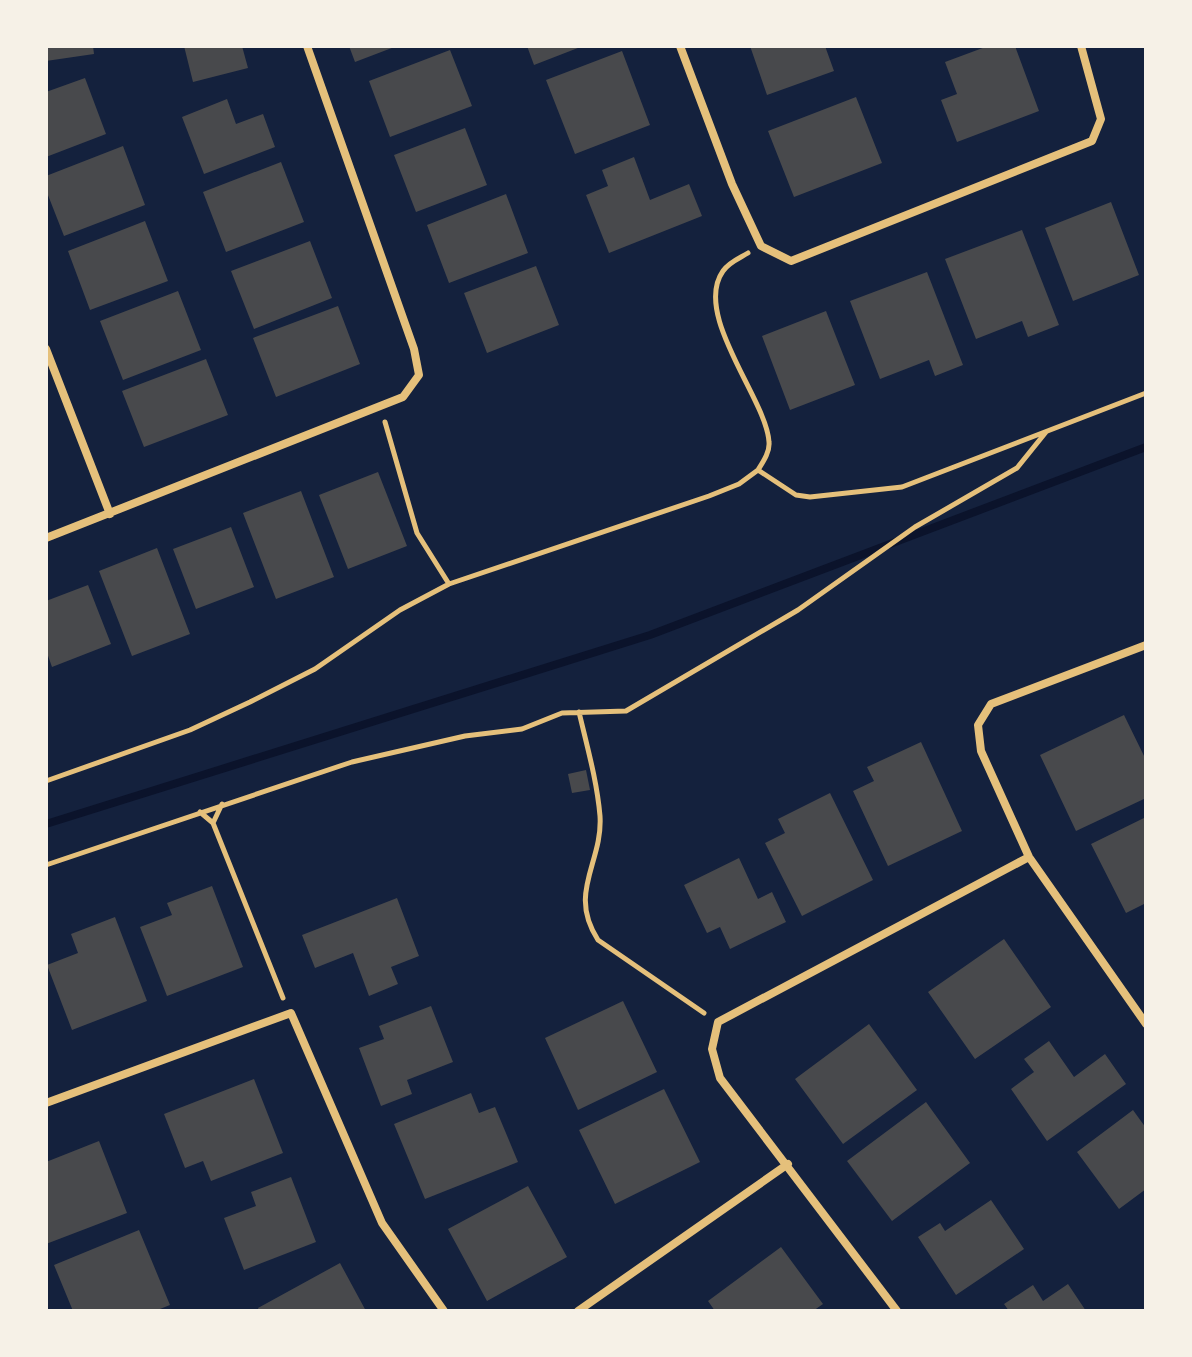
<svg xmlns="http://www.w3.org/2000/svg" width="1192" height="1357" font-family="'PT Sans',sans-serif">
	<rect width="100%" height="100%" fill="#14213d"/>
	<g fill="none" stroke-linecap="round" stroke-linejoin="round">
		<path stroke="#0b132b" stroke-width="8" d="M 46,824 L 650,635 L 1146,447"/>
	</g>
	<path fill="#48494c" d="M 46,46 L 93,46 L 94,54 L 46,61 Z
		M 184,46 L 242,46 L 248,68 L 193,82 Z
		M 349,46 L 397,46 L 355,62 Z
		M 527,46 L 583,46 L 534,65 Z
		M 750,46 L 825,46 L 834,71 L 767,95 Z
		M 988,46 L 1015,46 L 1039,111 L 957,142 L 941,100 L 957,94 L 945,62 Z
		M 450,50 L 472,106 L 390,137 L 369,81 Z
		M 622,51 L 650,125 L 575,154 L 546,80 Z
		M 85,78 L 106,134 L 46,157 L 46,92 Z
		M 856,97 L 882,163 L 794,197 L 768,131 Z
		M 227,99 L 236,124 L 263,114 L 275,147 L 204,174 L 182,117 Z
		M 465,128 L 487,185 L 416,212 L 394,155 Z
		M 123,146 L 145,205 L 64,236 L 46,190 L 46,176 Z
		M 634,157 L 650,200 L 689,184 L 702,216 L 609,253 L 586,195 L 608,186 L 602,170 Z
		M 281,162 L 304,222 L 226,252 L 203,192 Z
		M 506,194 L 528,253 L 449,283 L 427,225 Z
		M 1111,202 L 1139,275 L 1073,301 L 1045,228 Z
		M 145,221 L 168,281 L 90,310 L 68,251 Z
		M 1022,230 L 1059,325 L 1028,337 L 1022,321 L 976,339 L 945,259 Z
		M 310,241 L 332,298 L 254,329 L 231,271 Z
		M 536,266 L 559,325 L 487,353 L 464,293 Z
		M 927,272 L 963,365 L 935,376 L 929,360 L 880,379 L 850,301 Z
		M 178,291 L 201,350 L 123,380 L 100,321 Z
		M 338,306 L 360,364 L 276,397 L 253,338 Z
		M 826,311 L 855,385 L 790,410 L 762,336 Z
		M 206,359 L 228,415 L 144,447 L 122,391 Z
		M 378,472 L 407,546 L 348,569 L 319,495 Z
		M 301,491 L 334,577 L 276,599 L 243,513 Z
		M 231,527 L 254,587 L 196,609 L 173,549 Z
		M 157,548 L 190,634 L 132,656 L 99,571 Z
		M 88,585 L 111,644 L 52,667 L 46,650 L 46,601 Z
		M 1124,715 L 1146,760 L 1146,798 L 1076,831 L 1040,755 Z
		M 921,742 L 962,831 L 888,866 L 853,791 L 874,781 L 867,767 Z
		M 586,770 L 590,790 L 572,793 L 568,774 Z
		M 830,793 L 873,880 L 802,916 L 765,843 L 785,833 L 778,819 Z
		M 1146,817 L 1146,903 L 1126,913 L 1091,844 Z
		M 739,858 L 758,899 L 772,892 L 786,922 L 730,949 L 720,927 L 707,933 L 684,885 Z
		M 212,886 L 243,967 L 167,996 L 140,927 L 172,915 L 167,903 Z
		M 397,898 L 419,956 L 391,967 L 398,984 L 369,996 L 353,953 L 315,968 L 302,935 Z
		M 115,917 L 147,1001 L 72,1030 L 47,965 L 78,953 L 71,934 Z
		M 1004,939 L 1051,1007 L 975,1059 L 928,992 Z
		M 623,1001 L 657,1072 L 578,1110 L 545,1038 Z
		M 431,1006 L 453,1062 L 407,1080 L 412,1094 L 381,1106 L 359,1048 L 384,1039 L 379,1026 Z
		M 869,1024 L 917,1090 L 843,1144 L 795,1079 Z
		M 1049,1041 L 1074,1077 L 1105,1054 L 1126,1084 L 1047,1141 L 1011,1089 L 1034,1072 L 1024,1059 Z
		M 254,1079 L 283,1153 L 211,1181 L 203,1161 L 185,1168 L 164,1114 Z
		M 664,1089 L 700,1162 L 615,1204 L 579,1130 Z
		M 471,1093 L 479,1113 L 495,1107 L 518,1162 L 425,1199 L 394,1124 Z
		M 926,1102 L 970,1163 L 892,1221 L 847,1161 Z
		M 1133,1110 L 1146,1128 L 1146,1189 L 1119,1209 L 1077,1152 Z
		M 99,1141 L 127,1213 L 46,1244 L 46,1162 Z
		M 291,1177 L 316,1242 L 244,1270 L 224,1218 L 256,1206 L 251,1192 Z
		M 528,1186 L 567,1257 L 487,1301 L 448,1229 Z
		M 991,1200 L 1024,1249 L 956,1295 L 918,1237 L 940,1223 L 945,1231 Z
		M 139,1230 L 170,1305 L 155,1311 L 73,1311 L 54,1265 Z
		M 781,1247 L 823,1304 L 813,1311 L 715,1311 L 708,1301 Z
		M 340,1263 L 366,1311 L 259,1311 L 258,1308 Z
		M 1068,1284 L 1086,1311 L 1009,1311 L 1004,1304 L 1033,1285 L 1043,1301 Z"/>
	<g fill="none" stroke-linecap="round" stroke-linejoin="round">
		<path stroke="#e5c07b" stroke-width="5" d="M 748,253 C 740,258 729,262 723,271 C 692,315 767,400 769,442 C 770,452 763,462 758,470 L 796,495 L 810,497 L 902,487 L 1146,393
			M 385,422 L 417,533 L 449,584
			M 579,712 C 587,746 597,781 600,816 C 603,863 567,892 598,940 L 704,1013
			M 46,781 L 190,730 L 250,702 L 315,669 L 400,610 L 449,584 L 709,496 L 739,484 L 758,470
			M 222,804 L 213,823 L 283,998
			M 200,812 L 213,823
			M 46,865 L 352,762 L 465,736 L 522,729 L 562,713 L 626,711 L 798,610 L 915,527 L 1017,468 L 1046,432"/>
		<path stroke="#e5c07b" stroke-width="8" d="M 680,46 L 732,184 L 761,246 L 791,261 L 1092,141 L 1101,119 L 1081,46
			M 46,349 L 110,514
			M 46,538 L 403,397 L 419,375 L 414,349 L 307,46
			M 1146,645 L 991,704 L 978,725 L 981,751 L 1029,857 L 1146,1024
			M 46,1103 L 291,1013 L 382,1223 L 444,1311
			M 578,1311 L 788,1164
			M 897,1311 L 720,1078 L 712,1049 L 718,1022 L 1029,857"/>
	</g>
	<rect width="1192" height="1357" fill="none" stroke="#f6f1e7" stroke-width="96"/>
</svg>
